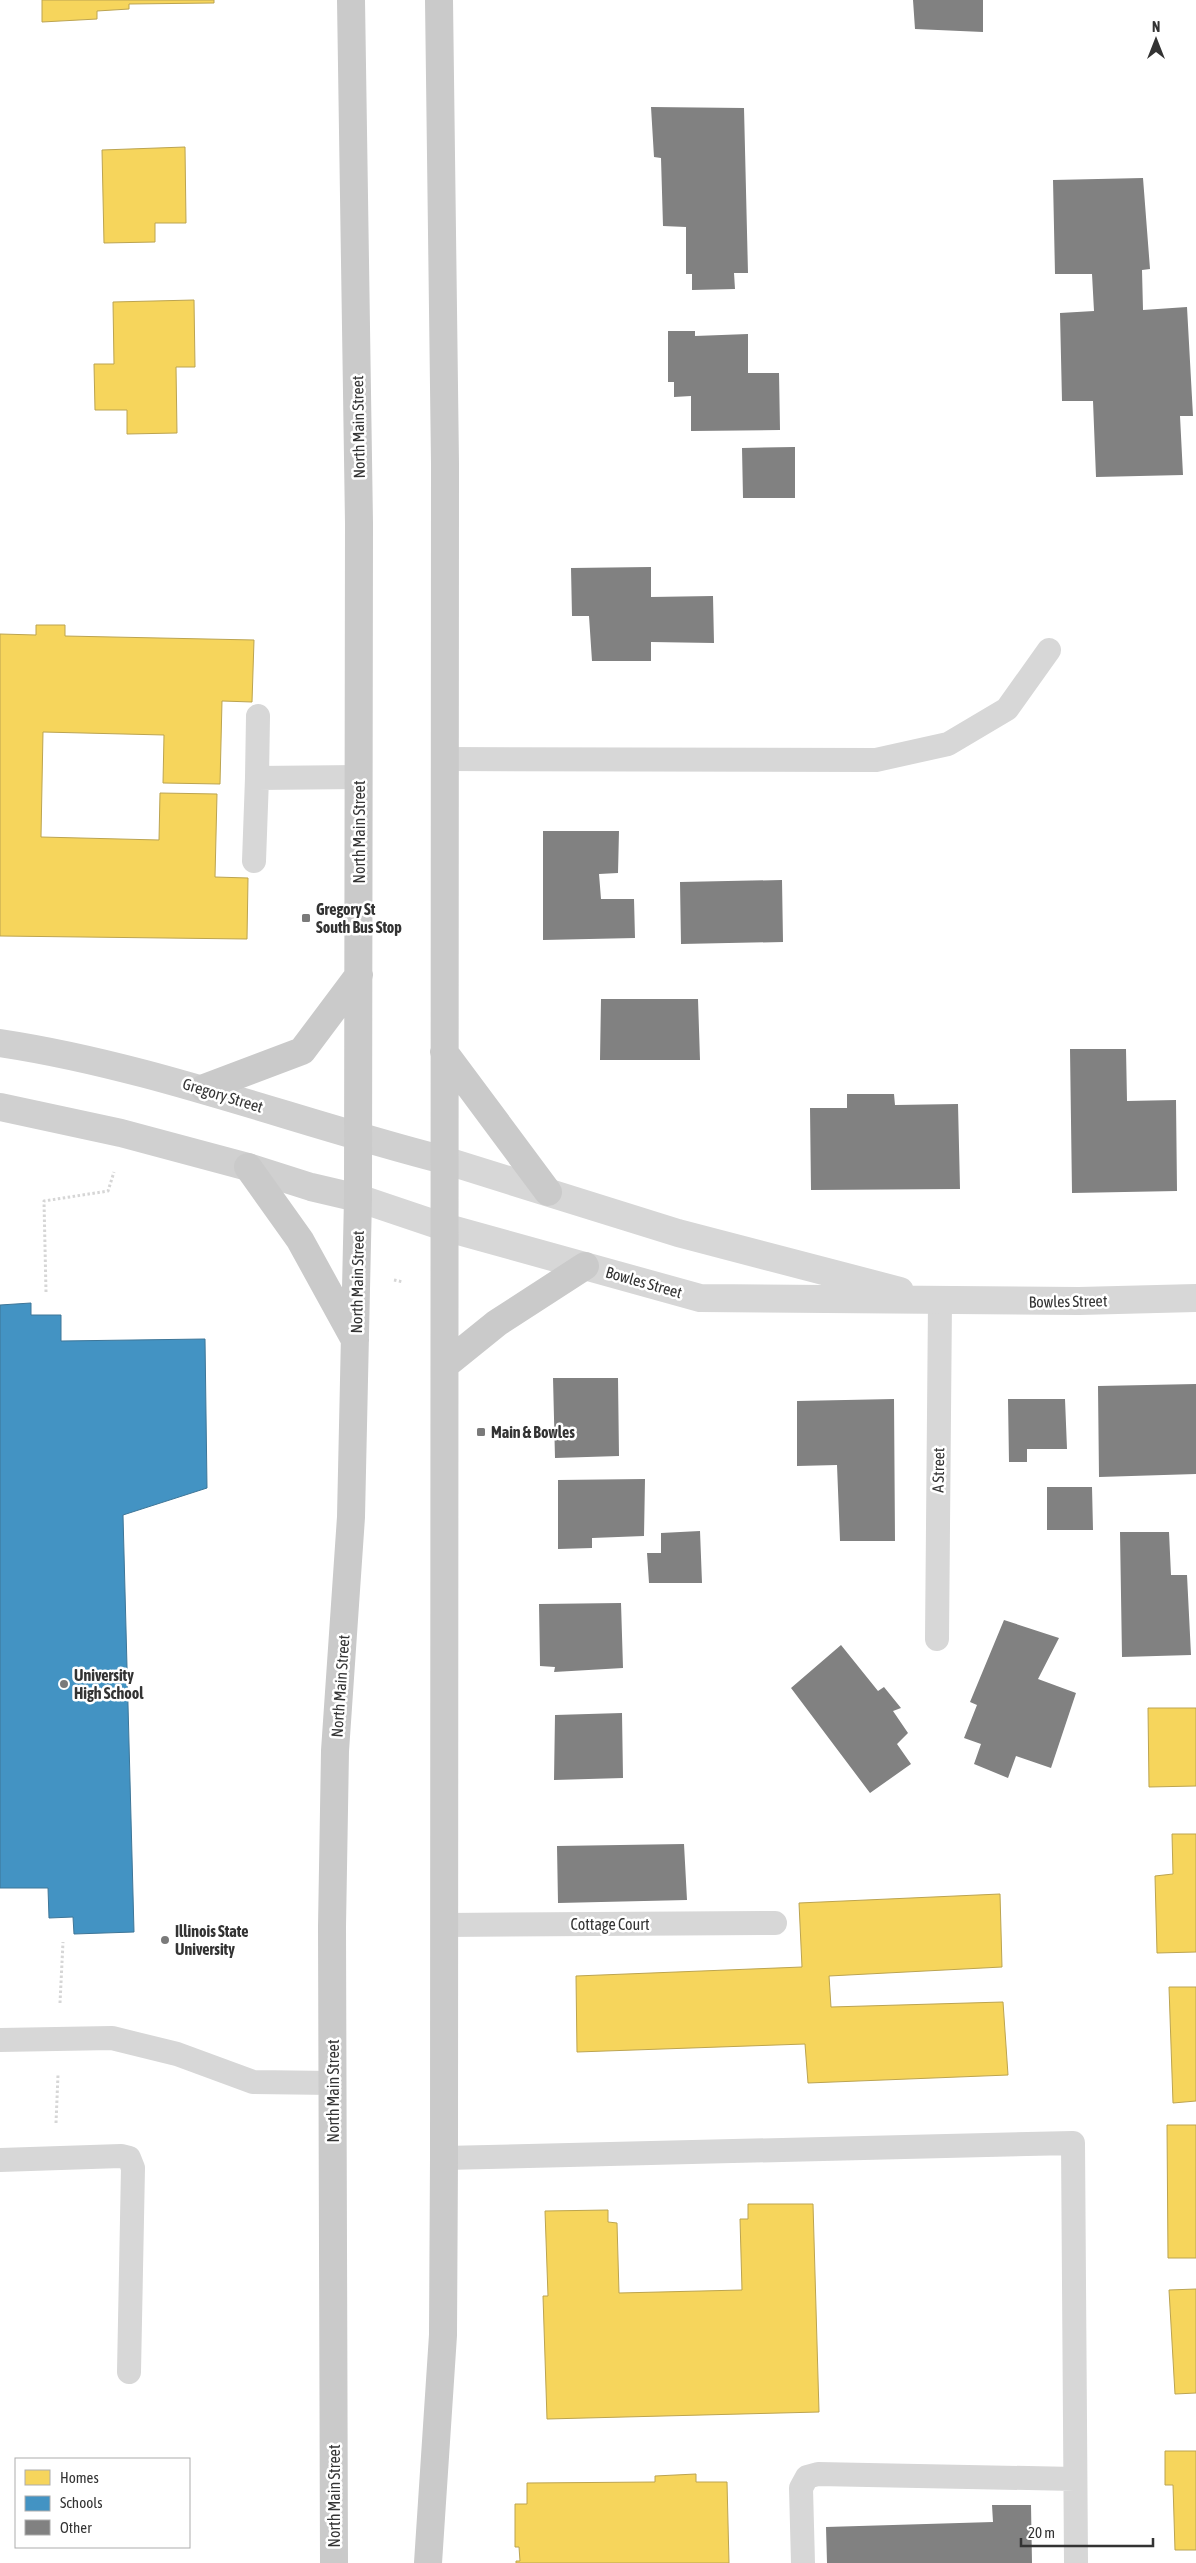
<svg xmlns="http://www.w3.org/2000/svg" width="1196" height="2563" font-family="'Asap Condensed',sans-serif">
	<rect width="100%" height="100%" fill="#fff"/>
	<path fill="#f6d55c" stroke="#bca450" d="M 42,0 L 214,0 L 214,3 L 129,4 L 129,9 L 97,11 L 97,19 L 42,22 Z
		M 185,147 L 186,223 L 155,223 L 155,242 L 104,243 L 102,150 Z
		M 194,300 L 195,367 L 176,367 L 177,433 L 127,434 L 127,410 L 95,410 L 94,364 L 114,364 L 113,302 Z
		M 36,625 L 65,625 L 65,636 L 254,640 L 252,702 L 222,701 L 220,784 L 163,783 L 164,735 L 43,732 L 41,837 L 159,840 L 160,793 L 217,794 L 215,877 L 248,878 L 247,939 L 0,936 L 0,634 L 36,635 Z
		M 1148,1708 L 1196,1708 L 1196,1786 L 1149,1787 Z
		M 1172,1834 L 1196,1834 L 1196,1952 L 1157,1953 L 1155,1876 L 1173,1874 Z
		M 1000,1894 L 1002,1967 L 829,1976 L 831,2007 L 1003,2002 L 1008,2075 L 808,2083 L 805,2044 L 577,2052 L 576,1976 L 802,1967 L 799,1903 Z
		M 1169,1987 L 1196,1987 L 1196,2101 L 1173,2103 Z
		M 1167,2125 L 1196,2125 L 1196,2258 L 1168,2258 Z
		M 748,2204 L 813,2204 L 819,2412 L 547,2419 L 543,2296 L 548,2296 L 545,2211 L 608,2210 L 608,2222 L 617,2223 L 619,2293 L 742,2290 L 740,2219 L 748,2219 Z
		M 1196,2289 L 1196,2393 L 1175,2394 L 1169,2290 Z
		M 1165,2451 L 1196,2451 L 1196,2550 L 1175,2550 L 1173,2485 L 1165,2485 Z
		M 696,2474 L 696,2482 L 727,2482 L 729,2563 L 516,2563 L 516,2561 L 520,2561 L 519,2547 L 515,2547 L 515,2504 L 527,2504 L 527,2483 L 655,2482 L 655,2476 Z"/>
	<path fill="#4393c3" stroke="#3e7698" d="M 31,1303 L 31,1315 L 61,1315 L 61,1341 L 205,1339 L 207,1488 L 123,1515 L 134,1932 L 74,1934 L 73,1917 L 49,1918 L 48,1888 L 0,1888 L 0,1305 Z"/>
	<path fill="#818181" d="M 913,0 L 983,0 L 983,32 L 915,29 Z
		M 651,107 L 744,108 L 748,273 L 734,273 L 735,289 L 692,290 L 692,274 L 686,274 L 686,227 L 663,226 L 661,158 L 654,157 Z
		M 1143,178 L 1150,269 L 1142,270 L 1143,310 L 1187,307 L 1193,416 L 1180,416 L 1183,475 L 1096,477 L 1093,401 L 1062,401 L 1060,313 L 1094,311 L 1092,274 L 1055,274 L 1053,180 Z
		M 668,331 L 695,331 L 695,336 L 748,334 L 748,373 L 779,373 L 780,430 L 691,431 L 691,396 L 674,397 L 674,382 L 668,382 Z
		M 795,447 L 795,498 L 743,498 L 742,448 Z
		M 651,567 L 651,597 L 713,596 L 714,643 L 651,642 L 651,661 L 592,661 L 589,616 L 572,616 L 571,568 Z
		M 543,831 L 619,831 L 618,873 L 599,874 L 601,899 L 634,899 L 635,938 L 543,940 Z
		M 782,880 L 783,942 L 681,944 L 680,882 Z
		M 601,999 L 698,999 L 700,1060 L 600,1060 Z
		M 1070,1049 L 1126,1049 L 1127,1101 L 1176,1100 L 1177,1191 L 1072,1193 Z
		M 847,1094 L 894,1094 L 895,1105 L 958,1104 L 960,1189 L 811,1190 L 810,1108 L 847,1108 Z
		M 553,1378 L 618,1378 L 619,1456 L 555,1458 Z
		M 1196,1384 L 1196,1474 L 1099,1477 L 1098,1386 Z
		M 894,1399 L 895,1541 L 840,1541 L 837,1465 L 797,1466 L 797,1401 Z
		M 1008,1399 L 1065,1399 L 1067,1449 L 1027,1449 L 1027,1462 L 1009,1462 Z
		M 645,1479 L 644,1536 L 592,1538 L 592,1548 L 558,1549 L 558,1480 Z
		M 1047,1487 L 1092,1487 L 1093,1530 L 1047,1530 Z
		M 700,1531 L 702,1583 L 649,1583 L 647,1553 L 661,1553 L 661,1533 Z
		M 1120,1532 L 1169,1532 L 1171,1575 L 1187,1575 L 1191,1655 L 1122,1657 Z
		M 621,1603 L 623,1668 L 554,1672 L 555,1667 L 540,1666 L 539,1604 Z
		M 1004,1620 L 1059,1638 L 1038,1679 L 1076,1693 L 1051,1768 L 1016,1756 L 1008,1778 L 974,1764 L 981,1744 L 964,1738 L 977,1705 L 970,1702 Z
		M 841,1645 L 878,1691 L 884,1687 L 901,1708 L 893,1711 L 908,1733 L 897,1744 L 911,1764 L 870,1793 L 791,1688 Z
		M 622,1713 L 623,1778 L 554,1780 L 555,1715 Z
		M 684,1844 L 687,1900 L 558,1903 L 557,1846 Z
		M 992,2505 L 1031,2505 L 1032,2563 L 827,2563 L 826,2527 L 993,2522 Z"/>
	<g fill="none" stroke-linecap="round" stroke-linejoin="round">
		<path stroke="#d6d6d6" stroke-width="3" stroke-dasharray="2.5 2.5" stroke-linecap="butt" d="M 394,1280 L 403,1282
			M 46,1292 L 44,1201 L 108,1191 L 114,1172
			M 60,2003 L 63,1942
			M 56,2123 L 58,2075"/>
		<path stroke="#d7d7d7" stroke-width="24" d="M 258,716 L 257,778 L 359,777
			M 444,759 L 876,760 L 948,744 L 1007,709 L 1049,650
			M 254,861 L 257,778
			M 937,1639 L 940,1301
			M 444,1925 L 775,1923
			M 0,2040 L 112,2038 L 177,2054 L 253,2082 L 333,2083
			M 444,2158 L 1073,2143 L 1076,2563
			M 0,2160 L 121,2156 L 129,2158 L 133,2168 L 129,2372
			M 803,2563 L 801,2488 L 807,2477 L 818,2474 L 1075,2479"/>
		<path stroke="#d7d7d7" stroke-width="28" d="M 444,1160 L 678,1233 L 900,1291
			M 358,1198 L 444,1227 L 700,1298 L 1079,1301 L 1196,1298"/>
		<path stroke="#d0d0d0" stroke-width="28" d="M 0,1043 C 152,1066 295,1122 444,1160
			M 0,1107 L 121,1133 L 248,1167 L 311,1187 L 358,1198"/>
		<path stroke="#cacaca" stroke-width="28" d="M 444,1052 L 548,1192
			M 204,1088 L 302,1051 L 359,975
			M 248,1167 L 300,1240 L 355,1340
			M 445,1365 L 497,1323 L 585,1266
			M 334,2563 L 332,1927 L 335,1751 L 351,1517 L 358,1198 L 359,523 L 351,0
			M 428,2563 L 443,2335 L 444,2158 L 445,464 L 439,0"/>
	</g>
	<g fill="#7a7a7a" stroke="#fff" stroke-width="2">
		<rect x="301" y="913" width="10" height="10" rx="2.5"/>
		<rect x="476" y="1427" width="10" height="10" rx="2.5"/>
		<circle cx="64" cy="1684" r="5"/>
		<circle cx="165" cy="1940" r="5"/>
	</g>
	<g text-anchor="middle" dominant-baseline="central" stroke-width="5" stroke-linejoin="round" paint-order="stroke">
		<g font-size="16" fill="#333" stroke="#fff">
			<text transform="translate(358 427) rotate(-91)">North Main Street</text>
			<text transform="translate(359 832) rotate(-90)">North Main Street</text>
			<text transform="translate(223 1095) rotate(17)">Gregory Street</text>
			<text transform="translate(357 1282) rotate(-89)">North Main Street</text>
			<text transform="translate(644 1282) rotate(16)">Bowles Street</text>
			<text transform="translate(1068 1301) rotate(-1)">Bowles Street</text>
			<text transform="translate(938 1470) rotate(-89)">A Street</text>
			<text transform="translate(340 1686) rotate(-86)">North Main Street</text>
			<text x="610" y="1924">Cottage Court</text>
			<text transform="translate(333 2091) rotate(-90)">North Main Street</text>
			<text transform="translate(334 2496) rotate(-90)">North Main Street</text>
		</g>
		<g font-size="16" font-weight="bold" fill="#333" stroke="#fff" text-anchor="start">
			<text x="316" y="909">Gregory St<tspan x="316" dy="18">South Bus Stop</tspan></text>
			<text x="491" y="1432">Main &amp; Bowles</text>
			<text x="74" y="1675">University<tspan x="74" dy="18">High School</tspan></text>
			<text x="175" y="1931">Illinois State<tspan x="175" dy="18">University</tspan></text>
		</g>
	</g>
	<rect x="15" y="2458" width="175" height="90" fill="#ffffff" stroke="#adadad"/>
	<rect x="25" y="2470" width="25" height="15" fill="#f6d55c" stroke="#adadad"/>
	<text x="60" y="2483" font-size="15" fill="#333333">Homes</text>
	<rect x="25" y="2496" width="25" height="15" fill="#4393c3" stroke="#adadad"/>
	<text x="60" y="2508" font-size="15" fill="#333333">Schools</text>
	<rect x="25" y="2520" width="25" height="15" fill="#818181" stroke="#adadad"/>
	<text x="60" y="2533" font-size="15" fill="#333333">Other</text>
	<g transform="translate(1156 40)" stroke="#ffffff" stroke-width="4" paint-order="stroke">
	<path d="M0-4L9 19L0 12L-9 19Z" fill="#333333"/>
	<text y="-8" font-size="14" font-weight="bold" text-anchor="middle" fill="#333333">N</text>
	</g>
	<path d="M1021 2538v8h132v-8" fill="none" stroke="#333333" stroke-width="2.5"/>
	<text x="1028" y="2538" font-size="15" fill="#333333" stroke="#ffffff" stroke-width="4" paint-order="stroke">20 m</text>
</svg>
